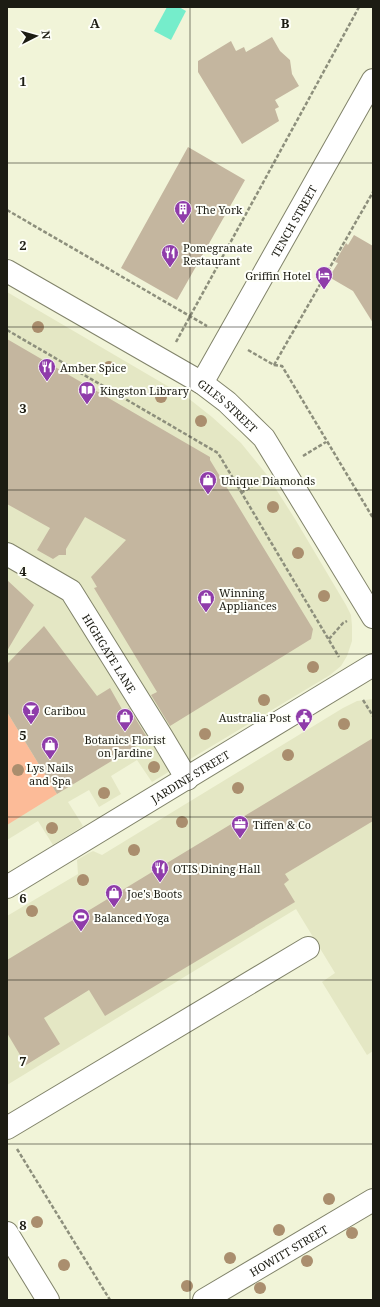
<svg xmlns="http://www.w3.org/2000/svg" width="380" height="1307" font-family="'Noto Serif',serif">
	<rect width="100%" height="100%" fill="#f1f4d8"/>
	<path fill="#e4e7c4" d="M 7,292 L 188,398 L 212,417 L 241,443 L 267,475 L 295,519 L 346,605 L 351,615 L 352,626 L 352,641 L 347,656 L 341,666 L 330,675 L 152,782 L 137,760 L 111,776 L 121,794 L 99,807 L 89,790 L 68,802 L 83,826 L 53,845 L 38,821 L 7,840 Z
		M 373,699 L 373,1051 L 367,1055 L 322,982 L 335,973 L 296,909 L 7,1085 L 7,916 L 78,874 L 77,860 L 89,853 L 93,851 L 102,855 L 343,708 L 357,701 Z"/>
	<path fill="#fcbb98" d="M 7,712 L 57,794 L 7,825 Z"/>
	<path fill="#75edcb" d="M 167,7 L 179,7 L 186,11 L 171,40 L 154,31 Z"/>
	<path fill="#c4b69f" d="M 272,37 L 280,51 L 290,60 L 292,74 L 299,86 L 275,100 L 279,107 L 275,109 L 279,121 L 242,144 L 198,72 L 198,61 L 231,41 L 236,51 L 244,47 L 246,52 Z
		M 188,147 L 245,180 L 177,300 L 121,268 Z
		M 354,235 L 373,246 L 373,323 L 353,291 L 329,277 L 338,263 L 335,262 L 346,243 L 348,245 Z
		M 7,339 L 210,457 L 210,460 L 313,629 L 311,639 L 170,726 L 151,695 L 157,692 L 94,588 L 97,587 L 91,577 L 126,540 L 85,517 L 66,549 L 66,555 L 59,555 L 53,559 L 37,550 L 50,528 L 7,504 Z
		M 7,580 L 34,605 L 7,651 Z
		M 44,626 L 97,696 L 110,688 L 123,711 L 129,708 L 148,739 L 57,794 L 7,712 L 7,664 Z
		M 373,738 L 373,821 L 285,874 L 289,880 L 284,884 L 295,902 L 105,1016 L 89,990 L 44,1018 L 60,1044 L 26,1065 L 7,1033 L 7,960 Z"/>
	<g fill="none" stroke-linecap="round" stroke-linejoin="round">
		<defs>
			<g id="minor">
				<path id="s1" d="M 7,271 L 202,383 L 227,402 L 264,438 L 373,617"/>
				<path id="s2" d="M 202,383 L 373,80"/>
				<path id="s3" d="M 7,554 L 71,591 L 162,737 L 187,779"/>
				<path id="s4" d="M 7,887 L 373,665"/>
				<path d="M 7,1128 L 308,948"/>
				<path d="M 7,1233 L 48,1300"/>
				<path id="s5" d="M 204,1300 L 373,1200"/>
			</g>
		</defs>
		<use href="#minor" stroke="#81836a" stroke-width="24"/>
		<path stroke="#8d8f7c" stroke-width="2.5" stroke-dasharray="4 2" stroke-linecap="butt" d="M 7,210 L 207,326
			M 7,330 L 218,453 L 339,657
			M 176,342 L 359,7
			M 248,350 L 274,365 L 282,366 L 373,518
			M 274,365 L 373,192
			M 303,456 L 326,442
			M 241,493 L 262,480
			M 329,639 L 343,623 L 347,621
			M 363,700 L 373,716
			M 17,1149 L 110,1300"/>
		<use href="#minor" stroke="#fff" stroke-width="22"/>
	</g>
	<g fill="#aa8e6e">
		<circle cx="38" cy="327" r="6"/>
		<circle cx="109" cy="367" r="6"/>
		<circle cx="161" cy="397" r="6"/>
		<circle cx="201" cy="421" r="6"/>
		<circle cx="273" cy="507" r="6"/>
		<circle cx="298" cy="553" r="6"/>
		<circle cx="324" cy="596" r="6"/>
		<circle cx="313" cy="667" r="6"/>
		<circle cx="264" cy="700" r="6"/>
		<circle cx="344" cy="724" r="6"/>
		<circle cx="205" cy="734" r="6"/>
		<circle cx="288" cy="755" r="6"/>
		<circle cx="154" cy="767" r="6"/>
		<circle cx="18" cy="770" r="6"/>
		<circle cx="238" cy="788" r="6"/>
		<circle cx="104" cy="793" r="6"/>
		<circle cx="182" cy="822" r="6"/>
		<circle cx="52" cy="828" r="6"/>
		<circle cx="134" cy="850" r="6"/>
		<circle cx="83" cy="880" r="6"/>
		<circle cx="32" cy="911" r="6"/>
		<circle cx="329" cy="1199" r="6"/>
		<circle cx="37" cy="1222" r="6"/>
		<circle cx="279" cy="1230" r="6"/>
		<circle cx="352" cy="1233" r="6"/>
		<circle cx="230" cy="1258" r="6"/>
		<circle cx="307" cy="1261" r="6"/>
		<circle cx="64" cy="1265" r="6"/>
		<circle cx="187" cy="1286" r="6"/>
		<circle cx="260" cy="1288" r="6"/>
	</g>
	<path fill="none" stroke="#1c1c13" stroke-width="1" stroke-opacity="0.55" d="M 190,7 L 190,1300M 7,163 L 373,163M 7,327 L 373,327M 7,490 L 373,490M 7,654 L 373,654M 7,817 L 373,817M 7,980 L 373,980M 7,1144 L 373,1144"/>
	<defs>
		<symbol id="building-pin" viewBox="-11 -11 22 30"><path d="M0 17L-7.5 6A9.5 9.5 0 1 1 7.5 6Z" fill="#8f3caa" stroke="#fefff9"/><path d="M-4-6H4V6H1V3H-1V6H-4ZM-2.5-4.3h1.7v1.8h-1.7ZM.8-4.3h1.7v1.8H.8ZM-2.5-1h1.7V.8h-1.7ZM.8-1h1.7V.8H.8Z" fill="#fff"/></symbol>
		<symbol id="restaurant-pin" viewBox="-11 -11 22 30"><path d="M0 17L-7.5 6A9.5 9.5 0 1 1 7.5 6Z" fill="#8f3caa" stroke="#fefff9"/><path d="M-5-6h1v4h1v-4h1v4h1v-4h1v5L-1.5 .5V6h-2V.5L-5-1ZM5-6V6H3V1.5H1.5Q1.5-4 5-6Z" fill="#fff"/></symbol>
		<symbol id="hotel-pin" viewBox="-11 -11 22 30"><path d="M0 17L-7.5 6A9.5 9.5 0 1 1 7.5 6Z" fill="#8f3caa" stroke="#fefff9"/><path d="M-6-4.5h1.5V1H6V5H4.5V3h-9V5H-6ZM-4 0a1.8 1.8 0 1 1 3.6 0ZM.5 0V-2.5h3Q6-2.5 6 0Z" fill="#fff"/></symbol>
		<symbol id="library-pin" viewBox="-11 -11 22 30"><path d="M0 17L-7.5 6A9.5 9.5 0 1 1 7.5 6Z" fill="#8f3caa" stroke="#fefff9"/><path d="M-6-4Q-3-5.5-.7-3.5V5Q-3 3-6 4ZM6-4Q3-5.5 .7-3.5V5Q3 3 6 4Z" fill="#fff"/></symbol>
		<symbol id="shop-pin" viewBox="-11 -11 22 30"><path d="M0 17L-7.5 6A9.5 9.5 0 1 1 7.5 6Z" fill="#8f3caa" stroke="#fefff9"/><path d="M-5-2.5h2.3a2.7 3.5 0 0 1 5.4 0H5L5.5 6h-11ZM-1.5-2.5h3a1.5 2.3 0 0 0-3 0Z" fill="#fff"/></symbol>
		<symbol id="bar-pin" viewBox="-11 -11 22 30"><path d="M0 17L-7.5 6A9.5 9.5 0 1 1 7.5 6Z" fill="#8f3caa" stroke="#fefff9"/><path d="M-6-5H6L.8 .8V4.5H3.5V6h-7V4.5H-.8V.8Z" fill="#fff"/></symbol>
		<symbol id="civic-pin" viewBox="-11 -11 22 30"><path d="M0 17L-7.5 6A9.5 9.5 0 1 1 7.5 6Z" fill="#8f3caa" stroke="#fefff9"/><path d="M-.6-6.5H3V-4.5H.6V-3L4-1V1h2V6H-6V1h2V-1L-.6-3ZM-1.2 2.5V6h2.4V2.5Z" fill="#fff"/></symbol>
		<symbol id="office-pin" viewBox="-11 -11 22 30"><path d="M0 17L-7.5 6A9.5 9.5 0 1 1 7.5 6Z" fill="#8f3caa" stroke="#fefff9"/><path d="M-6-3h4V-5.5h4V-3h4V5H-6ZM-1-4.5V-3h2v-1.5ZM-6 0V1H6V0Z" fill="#fff"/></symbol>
		<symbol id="stadium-pin" viewBox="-11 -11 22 30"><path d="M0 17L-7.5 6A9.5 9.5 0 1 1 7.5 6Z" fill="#8f3caa" stroke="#fefff9"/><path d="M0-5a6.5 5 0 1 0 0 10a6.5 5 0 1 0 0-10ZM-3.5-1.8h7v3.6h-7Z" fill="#fff"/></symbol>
	</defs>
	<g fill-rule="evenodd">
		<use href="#building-pin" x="173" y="199" width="20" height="27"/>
		<use href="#restaurant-pin" x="160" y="243" width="20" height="27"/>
		<use href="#hotel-pin" x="314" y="265" width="20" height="27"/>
		<use href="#restaurant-pin" x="37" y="357" width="20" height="27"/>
		<use href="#library-pin" x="77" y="380" width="20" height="27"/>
		<use href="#shop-pin" x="198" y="470" width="20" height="27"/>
		<use href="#shop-pin" x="196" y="588" width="20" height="27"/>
		<use href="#bar-pin" x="21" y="700" width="20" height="27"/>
		<use href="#shop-pin" x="115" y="707" width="20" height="27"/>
		<use href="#civic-pin" x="294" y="707" width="20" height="27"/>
		<use href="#shop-pin" x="40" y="735" width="20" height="27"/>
		<use href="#office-pin" x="230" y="814" width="20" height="27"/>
		<use href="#restaurant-pin" x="150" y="858" width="20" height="27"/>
		<use href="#shop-pin" x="104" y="883" width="20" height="27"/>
		<use href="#stadium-pin" x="71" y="907" width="20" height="27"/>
	</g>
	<g text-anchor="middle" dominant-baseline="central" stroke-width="4" stroke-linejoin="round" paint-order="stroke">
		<g font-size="11" fill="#1c1c13" stroke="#fefff9" text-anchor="start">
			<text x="196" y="209">The York</text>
			<text x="183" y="247">Pomegranate<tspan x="183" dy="13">Restaurant</tspan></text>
			<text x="311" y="275" text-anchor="end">Griffin Hotel</text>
			<text x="60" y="367">Amber Spice</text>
			<text x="100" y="390">Kingston Library</text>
			<text x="221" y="480">Unique Diamonds</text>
			<text x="219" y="592">Winning<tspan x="219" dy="13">Appliances</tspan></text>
			<text x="44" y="710">Caribou</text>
			<text x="291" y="717" text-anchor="end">Australia Post</text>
			<text x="125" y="739" text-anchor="middle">Botanics Florist<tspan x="125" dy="13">on Jardine</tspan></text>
			<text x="50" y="767" text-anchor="middle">Lys Nails<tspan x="50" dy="13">and Spa</tspan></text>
			<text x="253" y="824">Tiffen &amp; Co</text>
			<text x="173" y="868">OTIS Dining Hall</text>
			<text x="127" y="893">Joe's Boots</text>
			<text x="94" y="917">Balanced Yoga</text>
		</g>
		<g font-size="11" fill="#1c1c13" stroke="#fefff9">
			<text stroke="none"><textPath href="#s2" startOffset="186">TENCH STREET</textPath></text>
			<text stroke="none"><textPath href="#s1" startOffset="259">GILES STREET</textPath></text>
			<text stroke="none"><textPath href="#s3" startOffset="147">HIGHGATE LANE</textPath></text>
			<text stroke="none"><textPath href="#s4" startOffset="214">JARDINE STREET</textPath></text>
			<text stroke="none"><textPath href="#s5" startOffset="98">HOWITT STREET</textPath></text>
		</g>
	</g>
	<g font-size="13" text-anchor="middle" font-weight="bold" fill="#1c1c13" stroke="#fefff9" stroke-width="4" stroke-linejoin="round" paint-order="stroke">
		<text x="95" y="28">A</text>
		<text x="285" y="28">B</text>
		<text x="23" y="86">1</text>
		<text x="23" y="250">2</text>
		<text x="23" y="413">3</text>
		<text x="23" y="576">4</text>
		<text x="23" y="740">5</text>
		<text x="23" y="903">6</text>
		<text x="23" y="1066">7</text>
		<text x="23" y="1230">8</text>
	</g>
	<rect width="380" height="1307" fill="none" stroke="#1c1c13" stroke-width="16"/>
	<g transform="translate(36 36) rotate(84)" stroke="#fefff9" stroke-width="3" paint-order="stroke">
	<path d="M0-3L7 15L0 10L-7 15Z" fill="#1c1c13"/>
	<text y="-6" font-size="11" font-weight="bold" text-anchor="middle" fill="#1c1c13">N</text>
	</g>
</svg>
